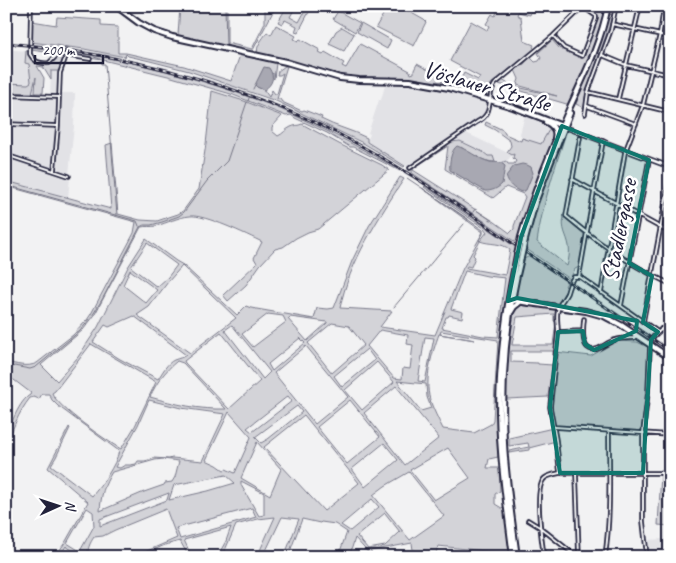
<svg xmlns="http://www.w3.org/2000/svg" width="676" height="563" font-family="Caveat,sans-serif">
	<rect width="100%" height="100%" fill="#f2f2f3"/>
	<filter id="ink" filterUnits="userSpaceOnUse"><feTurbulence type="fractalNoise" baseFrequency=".02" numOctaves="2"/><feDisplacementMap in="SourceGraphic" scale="10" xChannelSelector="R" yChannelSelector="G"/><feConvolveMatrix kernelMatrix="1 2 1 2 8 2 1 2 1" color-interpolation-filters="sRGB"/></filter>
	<g filter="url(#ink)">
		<path fill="#e2e2e6" d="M 6,49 L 26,51 L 26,63 L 36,66 L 44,78 L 36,78 L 35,94 L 6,93 Z
			M 51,71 L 59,71 L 58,93 L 75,93 L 74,126 L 69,174 L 70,178 L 68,198 L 6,181 L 6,96 L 50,98 Z
			M 386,82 L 408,83 L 436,87 L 444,90 L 445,92 L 455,92 L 486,101 L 487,104 L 484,114 L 462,131 L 512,155 L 508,160 L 501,163 L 495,162 L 493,156 L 488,156 L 483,152 L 452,137 L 408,167 L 367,142 L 370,134 L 368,133 L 379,100 L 381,100 Z
			M 525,115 L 548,125 L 550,128 L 541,145 L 522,138 L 520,134 Z
			M 665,525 L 670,526 L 670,557 L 649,557 L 648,540 L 663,539 Z"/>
		<path fill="#d3d3d8" stroke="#7a7a8a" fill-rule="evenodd" d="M 180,6 L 227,6 L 227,43 L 252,49 L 265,23 L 265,6 L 276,6 L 252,52 L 170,35 L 157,30 L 157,29 L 178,35 Z
			M 287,6 L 296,6 L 290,17 L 299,22 L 305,11 L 302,8 L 304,6 L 310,10 L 298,33 L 295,32 L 297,26 L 285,20 L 282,24 L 278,22 Z
			M 388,6 L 399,6 L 424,20 L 426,22 L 414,46 L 376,27 Z
			M 496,6 L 537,6 L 534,12 L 532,12 L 533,9 L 532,9 L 530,15 L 518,12 L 517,15 L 521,17 L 524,41 L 534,45 L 533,47 L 535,49 L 491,84 L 486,95 L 484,95 L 473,86 L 460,81 L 464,73 L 478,80 L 480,77 L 450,61 L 471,21 L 487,30 L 489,26 L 486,24 L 492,14 L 495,16 L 497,12 L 494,10 Z
			M 589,6 L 598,6 L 605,14 L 593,49 L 570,105 L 546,98 L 538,96 L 499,84 L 502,80 L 512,86 L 557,96 L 517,85 L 519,79 L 515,70 L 524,64 L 530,57 L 535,62 L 539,61 L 541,58 L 538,53 L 552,40 L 559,48 L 584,58 L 598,17 L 588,8 Z
			M 338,11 L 360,23 L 355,32 L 333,19 Z
			M 612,14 L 609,27 L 585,97 L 584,108 L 576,104 L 604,33 L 609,15 Z
			M 57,17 L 101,20 L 101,26 L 118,27 L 118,53 L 126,53 L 184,66 L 231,81 L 240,55 L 276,63 L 274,79 L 273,78 L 273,73 L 257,87 L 264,90 L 269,97 L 272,90 L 275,94 L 277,94 L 283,73 L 280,75 L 277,75 L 278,71 L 285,66 L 287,66 L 277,99 L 280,99 L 282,102 L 302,111 L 304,110 L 322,117 L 321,119 C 336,127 352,130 367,138 L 367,142 L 405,166 L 404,167 L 363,143 L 276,101 L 189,71 L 150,61 L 128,56 L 126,54 L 125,57 L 84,49 L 31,42 L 32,21 L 56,25 Z
			M 361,23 L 391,40 L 387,49 L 357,32 Z
			M 276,25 L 296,36 L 294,39 L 298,41 L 300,39 L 320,50 L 319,53 L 323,55 L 325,52 L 344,63 L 342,66 L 346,68 L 360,44 L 410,71 L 411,74 L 414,73 L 414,70 L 417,64 L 449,81 L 451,79 L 463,84 L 463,88 L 462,89 L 452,86 L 452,84 L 445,82 L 391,78 L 391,76 L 389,78 L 361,78 L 329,72 L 258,54 C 255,46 263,39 267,32 L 271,35 Z
			M 342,27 L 354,34 L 344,51 L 329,44 L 336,31 Z
			M 31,47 C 52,50 74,52 95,55 C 142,64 189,76 235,92 C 249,97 264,102 278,108 C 320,126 360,148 400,170 L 400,171 L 353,147 L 350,147 L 327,133 L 295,118 L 291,115 L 286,116 L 231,94 L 168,76 L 103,60 L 31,50 Z
			M 26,51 L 28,51 C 31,68 48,69 58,56 L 62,57 L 63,59 L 59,71 L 51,71 L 51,80 L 43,67 L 37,66 L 44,78 L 43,93 L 35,93 L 36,77 L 32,93 L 7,92 L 7,83 L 28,84 L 31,82 L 29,64 L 25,63 Z
			M 212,91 L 244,101 L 282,116 L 272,127 L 272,131 L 278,136 C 283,134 286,129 291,127 C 295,125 298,126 302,124 L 339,144 L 382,165 L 389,170 L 318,229 L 308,232 L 296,238 L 283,247 L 275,249 L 260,265 L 246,285 L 228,301 L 223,295 L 257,263 L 254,258 L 262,242 C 248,235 204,214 190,216 C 178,217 167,223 156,226 C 151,227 146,226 141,227 L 94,316 L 83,330 L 41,365 L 57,381 L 78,357 L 98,327 L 128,267 L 146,239 L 176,261 L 183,265 L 237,315 L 246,306 L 251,308 L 314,319 L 317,308 L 328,309 L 334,308 L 352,261 L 369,226 L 400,177 L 404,179 C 379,217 349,263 340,308 L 392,311 L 380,327 L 435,335 L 463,268 L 483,232 L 422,188 L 483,230 L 483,234 L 479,240 L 480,241 L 487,232 L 484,228 L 424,187 L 425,186 L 517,248 C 498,316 498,387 498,457 L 489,459 L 487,468 L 499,468 L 500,491 L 495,494 L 495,504 L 505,510 L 512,557 L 508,557 L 508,555 L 505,553 L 438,546 L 435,557 L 433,557 L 433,554 L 416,557 L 379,557 L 413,550 L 412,543 L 370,551 L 376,557 L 372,557 L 355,538 L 349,557 L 338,557 L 347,532 L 335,524 L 321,522 L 320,523 L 302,519 L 288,557 L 284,557 L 299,519 L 282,517 L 263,557 L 257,557 L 275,517 L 258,519 L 236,525 L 222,557 L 217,557 L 226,541 L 231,527 L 184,540 L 190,553 L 194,557 L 189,557 L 180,541 L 165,545 L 138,557 L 133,557 L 177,538 L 166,509 L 115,530 L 103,536 L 94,537 C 90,543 87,549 88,557 L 82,557 L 66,546 L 59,557 L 55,557 L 66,541 L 88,502 L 48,468 L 69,427 L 70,428 L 56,457 L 51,465 L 92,496 C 101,486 116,465 119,451 L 58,406 L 52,400 L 49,394 L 42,394 L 39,399 L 34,397 L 30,398 C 18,413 12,430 6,448 C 6,444 6,440 7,436 C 10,425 20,400 30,395 L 31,393 L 10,377 L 9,378 L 6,386 L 6,362 C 16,364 27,368 37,363 L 73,335 L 87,320 L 91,314 L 134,233 L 136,222 L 6,186 L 6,181 L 111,209 L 106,145 L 112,143 L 118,214 L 140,220 L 157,221 L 178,214 L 183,211 L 199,189 L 206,144 ZM 480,241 C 490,245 502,242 510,250 L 505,275 L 466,268 L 467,266 L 471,267 L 475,257 L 473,255 ZM 147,243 L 177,265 L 168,277 L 157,287 L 131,267 ZM 182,266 L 236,318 L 190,353 L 137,315 L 149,307 L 168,282 ZM 130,270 L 157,290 L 146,303 L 123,285 ZM 465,271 L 487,276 L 505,278 L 498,337 L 483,336 L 442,328 L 446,317 L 448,317 L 449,315 L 462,318 L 463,312 L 451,309 ZM 268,314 L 283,316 L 286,322 L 253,347 L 242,334 ZM 134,316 L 186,355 C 182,358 179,358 174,360 C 167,363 162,373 158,379 L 120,359 L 93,342 L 105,325 L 109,327 ZM 290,317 L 327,322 L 327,323 L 307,341 L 288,319 ZM 332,323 L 349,326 L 364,345 L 332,373 L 308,343 ZM 232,325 L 270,372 L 263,379 L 225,330 ZM 380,330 L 408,335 L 407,344 L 413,345 L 410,369 L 403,368 L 402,379 L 394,378 L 367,346 ZM 441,331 L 498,340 L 493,420 L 491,424 L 474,433 L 443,429 C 438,419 433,409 430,400 C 424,378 432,354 439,334 L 475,340 L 440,334 ZM 221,332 L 260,381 L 229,409 L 185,363 L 184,361 ZM 425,337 L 434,338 L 425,382 L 418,381 ZM 300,338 L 305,343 L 272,371 L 268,364 ZM 91,344 L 156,382 L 135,426 L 121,449 C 107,441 57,407 52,393 L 55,391 ZM 306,346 L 348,397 L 315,424 L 274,373 ZM 367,349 L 375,360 L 342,387 L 334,376 ZM 177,361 L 183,363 L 226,409 C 199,410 175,404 150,397 C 156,383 165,371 177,361 ZM 377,362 L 394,382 L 362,410 L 345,390 ZM 397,381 L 426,384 L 427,397 L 431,408 L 421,411 ZM 396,386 L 439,438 L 405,465 L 364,413 ZM 288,396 L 292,401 L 252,432 L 247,428 ZM 149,400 L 181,408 L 225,414 L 203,461 L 172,458 L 169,459 L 153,458 L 152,459 L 145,461 L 138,461 L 136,464 L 130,465 L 125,465 L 120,468 L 115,467 L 138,425 ZM 350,400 L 380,437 L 347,464 L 317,427 ZM 297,406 L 302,412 L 268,439 L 261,443 L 255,437 ZM 229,412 L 251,437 L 235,473 L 226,469 L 224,470 L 217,465 L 206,460 ZM 304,415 L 359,483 L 324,511 L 264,447 ZM 257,442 L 281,469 L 270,495 L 241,478 ZM 384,443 L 398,460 L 365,487 L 352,469 ZM 448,448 L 470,478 L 434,500 L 410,470 ZM 163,459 L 179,461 L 175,477 L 172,482 L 165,483 L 164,485 L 144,492 L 100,511 C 101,495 104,485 112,472 L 155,460 ZM 409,472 L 444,516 L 410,540 L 373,495 L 385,486 ZM 226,475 L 235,483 L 208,491 L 169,500 L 174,485 ZM 241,481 L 264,493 L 264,515 L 259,516 L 241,485 ZM 169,493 L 167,500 L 100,526 L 100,519 ZM 372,499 L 379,507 L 350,531 L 341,525 ZM 87,508 L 93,512 L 94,526 L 80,551 L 67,543 ZM 252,508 L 256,517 L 180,539 L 176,528 ZM 385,513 L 400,532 L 385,546 L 368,549 L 357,536 Z
			M 486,122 L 503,130 L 505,134 L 521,141 L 522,138 L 541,144 L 550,128 L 553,132 L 554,137 L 533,192 L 517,243 L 412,173 L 412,168 L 415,166 L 413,170 L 495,222 L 510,233 L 514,229 L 514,226 L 525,197 L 523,194 L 506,187 L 493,198 L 445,169 L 448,146 L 417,166 L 416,165 L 451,142 L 460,141 L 483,152 L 488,156 L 493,156 L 495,162 C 484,162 470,154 461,147 L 450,167 L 505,166 L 501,163 L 506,161 L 508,164 L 514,164 L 516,161 L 513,158 L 514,154 L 512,155 L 507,152 L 511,146 L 510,141 L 495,130 L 485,125 Z
			M 563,135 L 565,136 C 554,171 542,206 537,242 L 567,266 C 569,259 570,253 569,246 C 567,235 561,229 564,217 L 585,235 L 579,267 L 575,269 L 570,279 L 525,248 L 540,195 Z
			M 530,256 L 567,282 L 565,286 L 567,288 L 558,304 L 544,301 L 542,303 C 532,301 519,302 516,291 L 522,260 Z
			M 523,305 L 557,309 L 556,312 L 557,323 L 551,379 L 550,379 L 548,397 L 507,399 L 506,398 L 508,358 L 514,312 L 517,307 ZM 554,314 L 554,321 L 556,322 L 553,345 L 512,345 L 517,317 ZM 511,351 L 553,351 L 553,361 L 552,365 L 538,364 L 538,363 L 511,362 Z
			M 617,341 L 637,342 L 648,347 L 646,398 L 641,431 L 555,426 C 549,402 554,376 556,352 L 591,356 Z
			M 553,428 L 556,441 L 529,448 L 529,450 L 509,453 L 509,451 L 529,447 L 528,443 L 509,446 L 509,438 Z
			M 661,474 L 667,474 L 668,484 L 670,484 L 670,526 L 658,525 Z"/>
		<path fill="#a8a8b2" stroke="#727282" d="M 264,67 L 269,68 C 275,77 273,84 264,90 L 257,87 L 255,85 Z
			M 457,146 C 467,149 478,159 490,162 C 496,163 500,161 505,166 L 502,184 C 497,189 492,191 485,191 L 450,170 C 449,163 451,150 457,146 Z
			M 522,164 L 527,165 L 531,167 L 533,173 L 526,190 L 521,192 C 513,188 509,186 506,176 L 514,166 Z"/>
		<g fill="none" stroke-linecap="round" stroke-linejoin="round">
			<path stroke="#727282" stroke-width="1" d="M 225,6 L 226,44 L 230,47 L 251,52
				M 94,57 L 100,59
				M 102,63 L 102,64 L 105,64 L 117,215
				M 253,89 L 255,85
				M 248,101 L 249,98
				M 407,178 L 468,219 L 467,221
				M 6,185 L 137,221 L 139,226
				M 473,212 L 475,209 L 491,220
				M 469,217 L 470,216
				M 140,227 L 144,225 L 151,225 L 162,222 L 179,216 L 184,212 L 207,181 L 227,161 L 247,102
				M 394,307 L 464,224
				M 9,375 L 11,369 L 14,366 L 30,369 L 36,367 L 80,331 L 91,318 L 103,298 L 140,227
				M 6,382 L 8,378"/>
			<defs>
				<path id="minor" d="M 31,6 L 30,54 C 34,62 40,64 49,63 L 58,54 L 90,59
					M 612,24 L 670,37
					M 553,36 L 564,48 L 582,56 L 596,19 L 596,16 L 583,7
					M 602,55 L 626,65 L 670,75
					M 588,92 L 670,112
					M 6,95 L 59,97
					M 618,99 L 640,6
					M 587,106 L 636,124
					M 585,114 L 588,92 L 611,30 L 616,6
					M 6,124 L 58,126
					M 580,138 L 566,216 C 599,244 630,265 670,284
					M 6,155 L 69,176
					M 410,168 L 477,122 C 481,120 485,117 487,113 C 492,103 488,93 495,84 L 553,36 L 584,6
					M 54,171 L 58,126 L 60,73 L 66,56
					M 572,179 L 661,228 L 670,232
					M 579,277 L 603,141
					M 580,277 L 658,332
					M 601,293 L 625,152 L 643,105 L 660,34 L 664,6
					M 560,304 C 562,301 565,297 567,293 C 569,287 569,283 574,277 L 579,277
					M 621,306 L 649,160
					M 558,310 C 556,315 558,325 558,332 L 550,407 L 556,440 L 560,473
					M 670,316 L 670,320
					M 584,319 C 583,328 580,354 597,349 C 603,347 608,342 615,340 C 620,338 628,338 634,338 L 636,336
					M 643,322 L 669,182
					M 661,329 L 665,332 L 670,333
					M 558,332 L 583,331
					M 665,332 L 665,335 L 670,343
					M 648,344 L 654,336 L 670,322
					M 555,427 L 670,435
					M 576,473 L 579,557
					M 528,520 L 541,528 L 577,557
					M 544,557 C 542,541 533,487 545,478 C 549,475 555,474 560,473 L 670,473
					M 605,557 C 611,516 609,473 609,431
					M 647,557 L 643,521 L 643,433 L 648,392 L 650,345"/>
				<path id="tertiary" d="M 565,127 L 670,167"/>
				<path id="primary" d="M 116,6 L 139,23 L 154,31 L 172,37 L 286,62 L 340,78 L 359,80 L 410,81 L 449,88 L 513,107 L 565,127
					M 546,122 C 553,125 557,130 555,138
					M 521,237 C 534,191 551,151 570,107 C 585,74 601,42 608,6
					M 525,240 L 535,203 L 544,179 L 570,113
					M 510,300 L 512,300 L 529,303 L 586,311 L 604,316 L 621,325 L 670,358
					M 511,312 L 514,307 L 519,303
					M 513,557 C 507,509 500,461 499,413 C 499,360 506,307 517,255
					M 517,557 C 512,519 506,481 504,443 C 501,381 506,318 521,258"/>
			</defs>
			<use href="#minor" stroke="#22223b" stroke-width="5.5"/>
			<use href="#tertiary" stroke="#22223b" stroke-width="6"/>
			<use href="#primary" stroke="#22223b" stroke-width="8"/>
			<use href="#minor" stroke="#fff" stroke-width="2"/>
			<use href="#tertiary" stroke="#fff" stroke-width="2.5"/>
			<use href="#primary" stroke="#fff" stroke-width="4"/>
			<defs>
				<path id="rail" d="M 6,43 C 112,52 215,77 312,121 C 379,152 441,193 502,236 C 558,274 614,313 670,351"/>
			</defs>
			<use href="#rail" stroke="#22223b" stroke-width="3"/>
			<use href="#rail" stroke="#fff" stroke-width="1" stroke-dasharray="4" stroke-linecap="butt"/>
			<defs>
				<path id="primary-bridge" d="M 517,255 L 521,237
					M 521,258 L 525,240"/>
			</defs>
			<use href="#primary-bridge" stroke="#22223b" stroke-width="8" stroke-linecap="butt"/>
			<use href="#primary-bridge" stroke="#fff" stroke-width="4"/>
		</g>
	</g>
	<path fill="#0f766e" fill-opacity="0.2" stroke="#0f766e" stroke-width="4" stroke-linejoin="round" d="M 562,126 L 649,160 L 629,263 L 652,276 L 643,322 L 658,332 L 651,340 L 643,473 L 560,473 L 550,407 L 558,332 L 583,331 L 585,344 L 594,350 L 636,331 L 637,321 L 517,298 L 508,301 L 521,237 Z"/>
	<g text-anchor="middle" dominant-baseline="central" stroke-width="5" stroke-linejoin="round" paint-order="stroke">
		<g font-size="24" fill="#22223b" stroke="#fff">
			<text transform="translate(487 86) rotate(16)">Vöslauer Straße</text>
			<text transform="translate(619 230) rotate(-79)">Stadlergasse</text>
		</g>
	</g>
	<rect width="676" height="563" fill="none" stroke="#fff" stroke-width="25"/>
	<rect x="12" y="12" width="651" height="538" fill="none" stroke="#22223b" stroke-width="2" filter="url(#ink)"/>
	<g transform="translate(58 506) rotate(87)" stroke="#ffffff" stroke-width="4" paint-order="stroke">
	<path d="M0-4L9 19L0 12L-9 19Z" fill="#22223b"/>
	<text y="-8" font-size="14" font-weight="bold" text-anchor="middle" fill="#22223b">N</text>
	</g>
	<path d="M35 55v8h68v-8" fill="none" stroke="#22223b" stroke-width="2.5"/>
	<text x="42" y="55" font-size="15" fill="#22223b" stroke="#ffffff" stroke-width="4" paint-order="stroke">200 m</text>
</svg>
